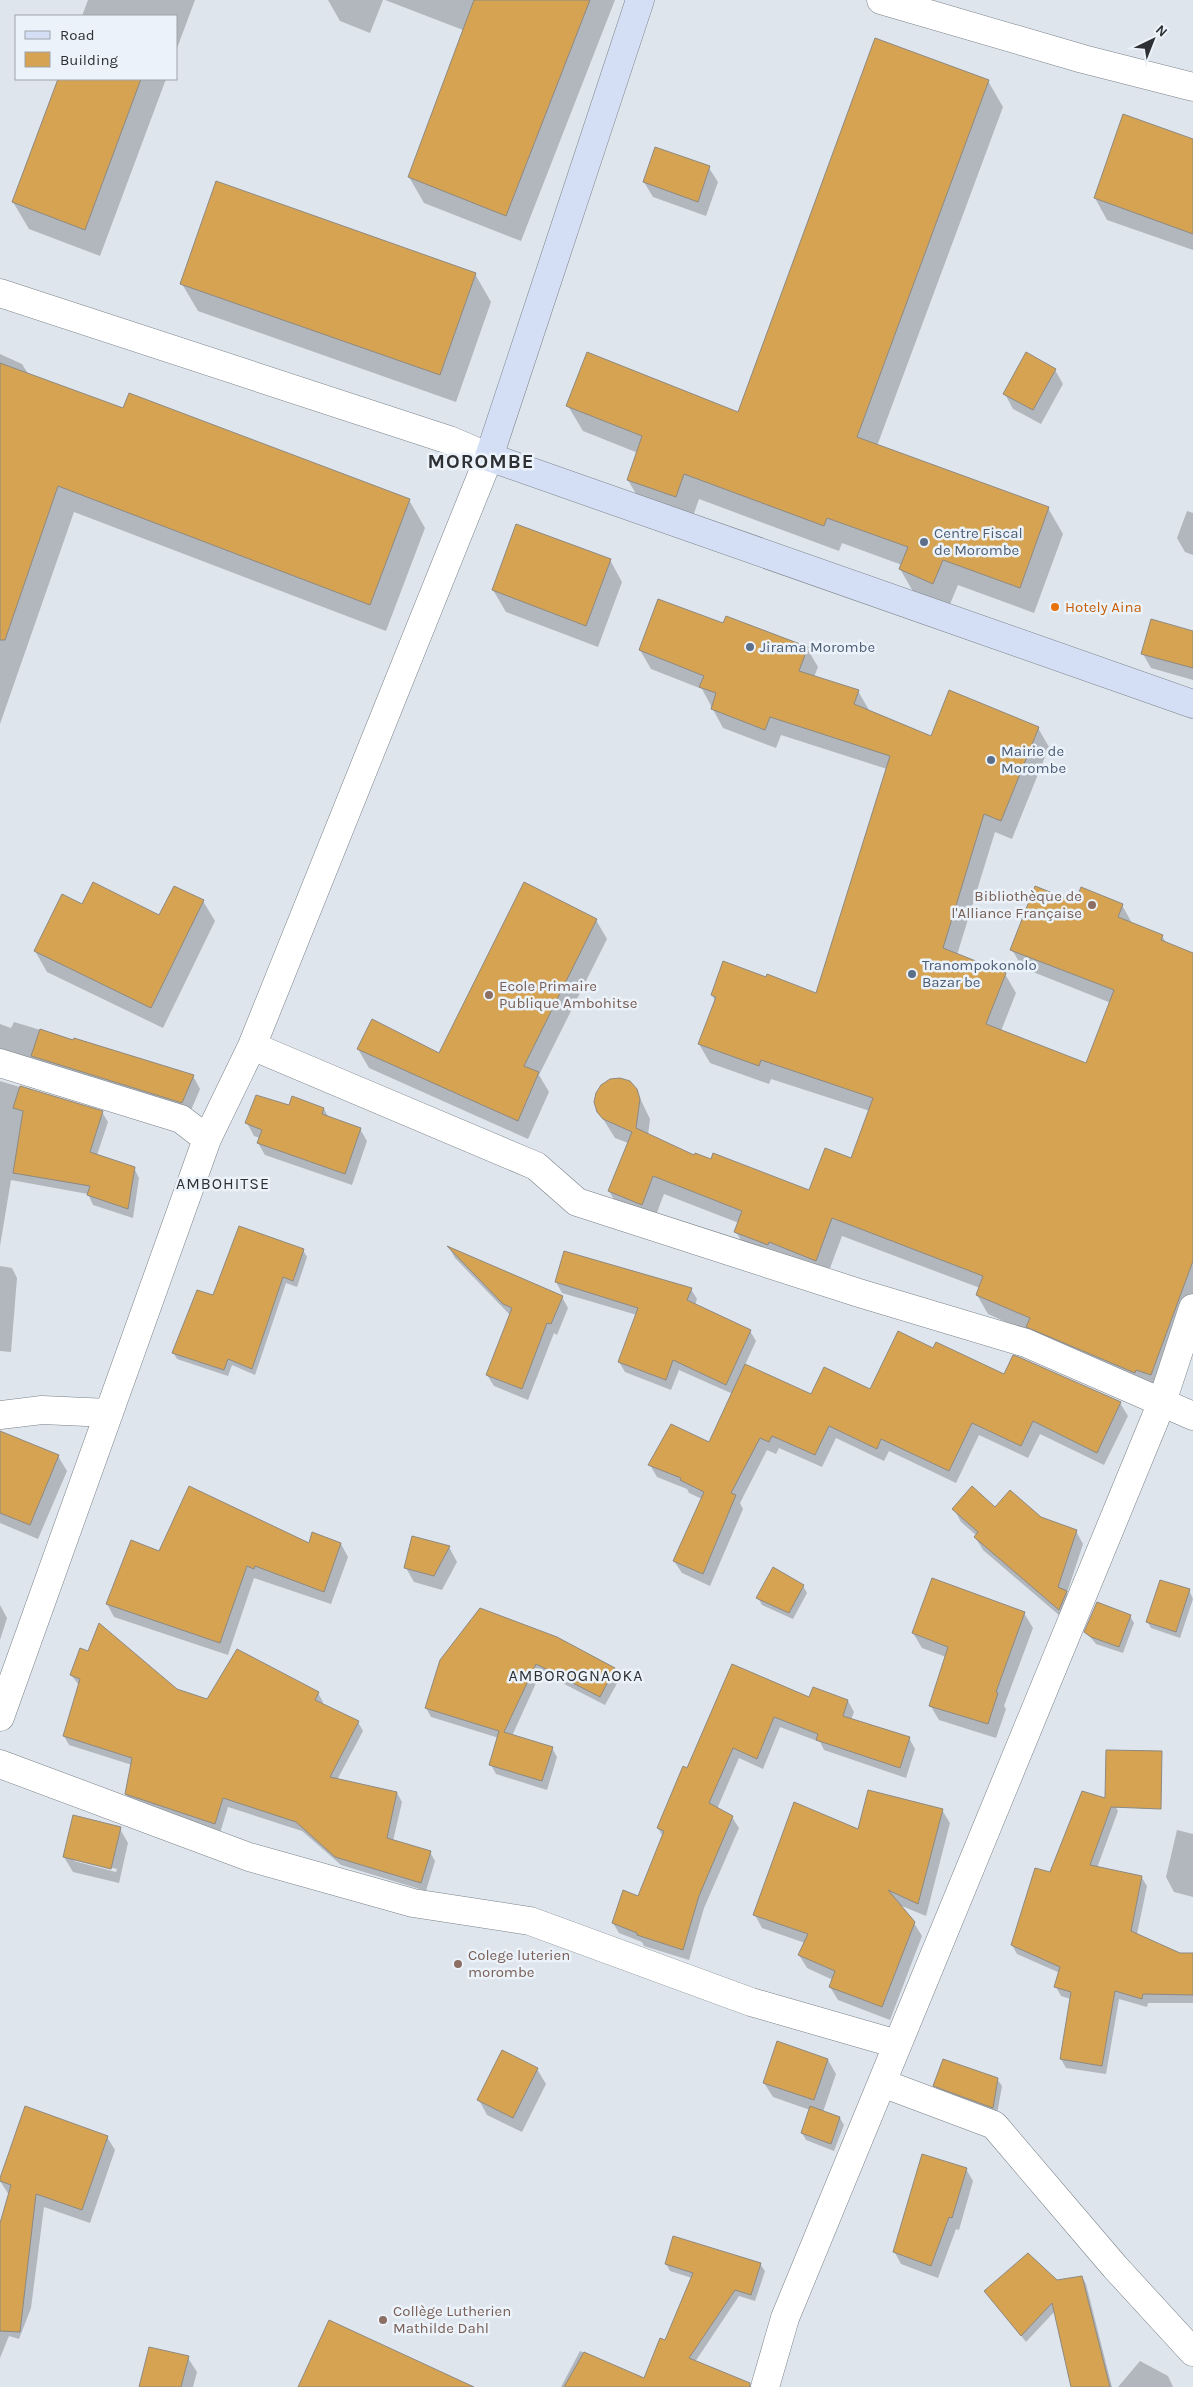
<svg xmlns="http://www.w3.org/2000/svg" width="1193" height="2387" font-family="Karla,sans-serif">
	<rect width="100%" height="100%" fill="#dee5ec"/>
	<path fill="#0003" fill-rule="evenodd" d="M 88,0 L 195,0 L 176,51 L 176,16 L 82,16 Z
		M 328,0 L 383,0 L 370,33 L 340,21 Z
		M 385,0 L 615,0 L 521,241 L 424,203 L 409,177 L 463,30 Z
		M 59,79 L 166,79 L 100,256 L 29,229 L 13,202 Z
		M 988,81 L 1003,107 L 877,446 L 1048,508 L 1063,534 L 1034,613 L 958,585 L 948,609 L 915,595 L 900,569 L 902,565 L 842,543 L 839,551 L 699,499 L 691,522 L 643,506 L 628,480 L 638,453 L 583,431 L 568,406 L 738,413 Z
		M 1124,116 L 1193,140 L 1193,250 L 1107,220 L 1095,198 Z
		M 709,168 L 718,182 L 706,216 L 653,197 L 644,182 Z
		M 475,274 L 491,302 L 456,402 L 198,311 L 182,284 Z
		M 0,354 L 22,364 L 29,375 L 124,409 L 409,500 L 425,528 L 386,631 L 74,512 L 0,724 Z
		M 1055,370 L 1063,384 L 1041,424 L 1013,409 L 1005,394 Z
		M 1187,511 L 1193,513 L 1193,555 L 1185,552 L 1177,538 Z
		M 610,560 L 622,582 L 598,647 L 506,612 L 493,590 Z
		M 724,625 L 807,648 L 818,667 L 814,677 L 858,691 L 869,710 L 931,737 L 1038,728 L 1049,747 L 1012,839 L 995,832 L 957,955 L 1005,974 L 1016,993 L 1001,1031 L 1087,1065 L 1111,1003 L 1023,968 L 1012,950 L 1076,904 L 1122,905 L 1133,925 L 1162,936 L 1167,944 L 1193,954 L 1193,1316 L 1161,1394 L 988,1314 L 977,1295 L 980,1288 L 842,1236 L 826,1279 L 747,1250 L 736,1232 L 739,1223 L 664,1194 L 653,1223 L 620,1210 L 609,1191 L 628,1143 L 615,1138 L 598,1111 L 636,1090 L 650,1119 L 648,1135 L 695,1157 L 810,1192 L 852,1159 L 870,1111 L 771,1079 L 769,1084 L 710,1063 L 699,1044 L 715,1001 L 712,995 L 817,994 L 887,769 L 781,735 L 776,748 L 723,728 L 702,689 L 651,669 L 640,650 Z
		M 1193,632 L 1193,680 L 1151,668 L 1143,654 Z
		M 203,901 L 215,921 L 163,1028 L 47,972 L 35,951 L 82,906 L 159,916 Z
		M 596,920 L 607,939 L 539,1075 L 549,1092 L 528,1139 L 369,1068 L 358,1049 L 440,1055 Z
		M 14,1022 L 193,1076 L 200,1089 L 189,1115 L 0,1062 L 0,1024 L 11,1028 Z
		M 0,1081 L 102,1112 L 108,1122 L 97,1155 L 134,1168 L 139,1178 L 133,1218 L 93,1205 L 88,1194 L 11,1180 L 0,1246 Z
		M 289,1106 L 324,1109 L 329,1118 L 360,1129 L 367,1141 L 352,1185 L 265,1155 L 258,1143 L 260,1138 L 254,1136 L 247,1123 Z
		M 450,1249 L 562,1297 L 568,1308 L 557,1335 L 554,1333 L 528,1400 L 494,1386 L 487,1375 L 511,1316 L 455,1258 Z
		M 303,1250 L 307,1257 L 297,1287 L 286,1283 L 255,1375 L 232,1365 L 228,1376 L 177,1359 L 173,1352 L 214,1297 Z
		M 0,1266 L 12,1268 L 17,1278 L 11,1352 L 0,1351 Z
		M 556,1282 L 691,1289 L 697,1299 L 695,1305 L 750,1331 L 756,1341 L 745,1365 L 812,1396 L 870,1390 L 934,1349 L 1005,1375 L 1120,1403 L 1128,1416 L 1104,1465 L 1040,1434 L 1028,1458 L 979,1435 L 956,1483 L 889,1451 L 884,1461 L 836,1438 L 822,1467 L 779,1448 L 776,1454 L 767,1450 L 740,1503 L 743,1509 L 710,1586 L 682,1573 L 674,1561 L 702,1499 L 689,1493 L 687,1489 L 657,1477 L 650,1465 L 710,1443 L 733,1394 L 679,1370 L 671,1390 L 625,1372 L 619,1362 L 637,1315 L 562,1293 Z
		M 0,1441 L 58,1456 L 67,1471 L 38,1539 L 0,1523 Z
		M 954,1509 L 995,1509 L 1040,1518 L 1076,1531 L 1083,1544 L 1067,1593 L 1074,1605 L 1067,1622 L 983,1550 L 975,1537 L 977,1536 L 961,1522 Z
		M 341,1544 L 348,1557 L 331,1604 L 254,1578 L 228,1655 L 114,1617 L 107,1604 L 159,1553 Z
		M 449,1547 L 457,1562 L 442,1590 L 414,1582 L 406,1568 Z
		M 803,1586 L 807,1593 L 793,1619 L 762,1605 L 758,1598 Z
		M 1189,1590 L 1193,1599 L 1180,1638 L 1151,1628 L 1147,1621 Z
		M 0,1605 L 7,1618 L 0,1640 Z
		M 480,1610 L 614,1669 L 620,1678 L 605,1705 L 541,1672 L 512,1736 L 552,1748 L 557,1757 L 547,1790 L 496,1774 L 491,1765 L 499,1738 L 431,1717 L 426,1708 Z
		M 1024,1613 L 1033,1628 L 1004,1706 L 1006,1709 L 996,1738 L 939,1720 L 930,1705 L 946,1657 L 922,1648 L 913,1633 Z
		M 1130,1616 L 1134,1623 L 1123,1653 L 1096,1644 L 1086,1632 Z
		M 733,1666 L 810,1699 L 813,1689 L 848,1701 L 854,1712 L 851,1720 L 909,1738 L 915,1749 L 906,1778 L 824,1750 L 820,1742 L 780,1727 L 763,1769 L 739,1758 L 717,1809 L 732,1817 L 739,1828 L 704,1908 L 689,1960 L 644,1946 L 642,1942 L 619,1933 L 613,1923 L 638,1897 L 663,1837 L 658,1828 L 687,1769 Z
		M 71,1675 L 176,1690 L 208,1701 L 318,1693 L 323,1702 L 322,1705 L 358,1722 L 363,1731 L 337,1780 L 397,1793 L 402,1802 L 393,1841 L 430,1852 L 435,1861 L 426,1891 L 341,1865 L 302,1831 L 228,1807 L 220,1833 L 131,1803 L 126,1794 L 132,1765 L 69,1745 L 64,1736 L 79,1685 Z
		M 1113,1802 L 1118,1811 L 1097,1868 L 1142,1878 L 1147,1886 L 1137,1934 L 1180,1954 L 1193,1954 L 1193,2003 L 1148,2003 L 1147,2007 L 1119,1999 L 1106,2074 L 1066,2068 L 1061,2059 L 1071,1999 L 1061,1996 L 1056,1987 L 1060,1973 L 1017,1954 L 1012,1945 L 1051,1874 Z
		M 942,1810 L 950,1823 L 926,1916 L 897,1904 L 914,1923 L 922,1936 L 890,2020 L 838,2000 L 830,1987 L 833,1980 L 807,1968 L 799,1955 L 805,1943 L 762,1928 L 755,1915 L 859,1831 Z
		M 120,1829 L 128,1843 L 119,1883 L 73,1872 L 64,1857 ZM 74,1859 L 117,1869 L 116,1872 L 74,1861 Z
		M 1177,1830 L 1193,1834 L 1193,1897 L 1174,1892 L 1166,1877 Z
		M 828,2060 L 836,2074 L 823,2112 L 840,2118 L 844,2125 L 834,2151 L 806,2140 L 802,2133 L 810,2110 L 773,2097 L 764,2083 Z
		M 537,2069 L 546,2084 L 522,2132 L 487,2115 L 479,2100 Z
		M 997,2079 L 1002,2086 L 997,2114 L 939,2093 L 935,2085 Z
		M 107,2137 L 115,2150 L 90,2223 L 44,2207 L 31,2308 L 19,2339 L 9,2336 L 0,2358 L 0,2228 L 9,2195 L 0,2181 Z
		M 966,2169 L 973,2181 L 959,2230 L 956,2229 L 938,2278 L 901,2264 L 894,2251 Z
		M 666,2264 L 760,2264 L 765,2271 L 755,2301 L 739,2296 L 695,2362 L 723,2387 L 561,2387 L 580,2351 L 645,2380 L 666,2341 L 692,2278 L 670,2271 Z
		M 1082,2277 L 1086,2284 L 1112,2387 L 1072,2387 L 1055,2311 L 1026,2342 L 986,2291 Z
		M 188,2358 L 197,2372 L 193,2387 L 141,2387 Z
		M 1140,2361 L 1168,2376 L 1173,2387 L 1118,2387 Z"/>
	<path fill="#d5a351" stroke="#8e8982" d="M 474,0 L 590,0 L 506,216 L 408,177 Z
		M 875,38 L 989,80 L 857,437 L 1049,507 L 1020,588 L 943,560 L 933,584 L 899,569 L 908,547 L 827,518 L 824,526 L 684,474 L 676,497 L 627,480 L 642,436 L 566,406 L 587,352 L 738,412 Z
		M 58,79 L 141,79 L 85,230 L 12,202 Z
		M 1123,114 L 1193,139 L 1193,234 L 1094,198 Z
		M 655,147 L 710,166 L 698,202 L 643,182 Z
		M 216,181 L 476,273 L 440,375 L 180,284 Z
		M 1026,352 L 1056,369 L 1033,410 L 1003,394 Z
		M 0,363 L 123,408 L 129,393 L 410,499 L 370,605 L 58,486 L 5,640 L 0,640 Z
		M 516,524 L 611,559 L 586,626 L 492,590 Z
		M 658,599 L 723,623 L 726,616 L 808,647 L 799,671 L 859,690 L 854,704 L 931,736 L 949,690 L 1039,727 L 1001,821 L 984,814 L 943,948 L 1006,973 L 986,1024 L 1086,1063 L 1114,990 L 1010,950 L 1035,886 L 1075,902 L 1081,887 L 1123,904 L 1118,917 L 1163,935 L 1161,940 L 1193,953 L 1193,1261 L 1151,1375 L 1136,1370 L 1135,1373 L 1026,1327 L 1030,1318 L 976,1295 L 983,1276 L 832,1218 L 816,1261 L 769,1242 L 768,1245 L 734,1232 L 742,1211 L 653,1176 L 642,1205 L 608,1191 L 632,1132 L 603,1119 L 597,1112 L 594,1102 L 596,1093 L 601,1085 L 610,1079 L 620,1078 L 630,1081 L 637,1089 L 640,1099 L 636,1128 L 694,1155 L 695,1153 L 711,1159 L 713,1153 L 809,1190 L 825,1148 L 851,1158 L 873,1098 L 761,1060 L 759,1066 L 698,1044 L 716,997 L 711,995 L 723,961 L 766,977 L 767,974 L 816,993 L 890,756 L 770,717 L 765,730 L 711,709 L 716,693 L 699,687 L 704,676 L 639,650 Z
		M 1151,619 L 1193,631 L 1193,668 L 1141,654 Z
		M 93,882 L 159,915 L 174,886 L 204,900 L 151,1008 L 34,951 L 62,894 L 82,904 Z
		M 524,882 L 597,919 L 524,1066 L 539,1072 L 518,1121 L 357,1049 L 372,1019 L 439,1053 Z
		M 40,1029 L 73,1040 L 74,1038 L 194,1075 L 182,1103 L 31,1056 Z
		M 20,1086 L 103,1111 L 90,1152 L 135,1167 L 128,1209 L 87,1195 L 90,1186 L 13,1173 L 23,1111 L 13,1108 Z
		M 256,1095 L 289,1105 L 292,1096 L 324,1108 L 322,1114 L 361,1128 L 345,1174 L 257,1143 L 262,1130 L 245,1123 Z
		M 239,1226 L 304,1249 L 293,1281 L 283,1277 L 252,1369 L 228,1359 L 224,1370 L 172,1353 L 197,1290 L 213,1295 Z
		M 447,1246 L 563,1296 L 551,1324 L 547,1323 L 522,1389 L 486,1375 L 512,1308 L 503,1304 Z
		M 564,1251 L 692,1288 L 687,1300 L 751,1330 L 726,1385 L 673,1360 L 666,1380 L 618,1362 L 638,1308 L 555,1282 Z
		M 898,1331 L 933,1348 L 936,1342 L 1004,1374 L 1013,1355 L 1021,1358 L 1121,1402 L 1097,1453 L 1033,1421 L 1021,1446 L 972,1423 L 949,1471 L 881,1439 L 877,1449 L 829,1426 L 815,1455 L 772,1436 L 769,1442 L 760,1438 L 731,1493 L 736,1495 L 703,1574 L 673,1561 L 704,1492 L 680,1480 L 681,1478 L 648,1465 L 671,1424 L 709,1442 L 745,1364 L 811,1394 L 824,1367 L 870,1389 Z
		M 0,1431 L 59,1455 L 30,1525 L 0,1513 Z
		M 189,1486 L 309,1543 L 312,1532 L 341,1543 L 324,1592 L 255,1566 L 254,1569 L 247,1566 L 220,1643 L 106,1604 L 131,1540 L 159,1551 Z
		M 972,1486 L 995,1507 L 1010,1490 L 1041,1517 L 1077,1530 L 1058,1587 L 1067,1591 L 1059,1610 L 974,1537 L 978,1532 L 952,1509 Z
		M 412,1536 L 450,1546 L 434,1576 L 404,1568 Z
		M 773,1567 L 804,1585 L 789,1613 L 756,1598 Z
		M 932,1578 L 1025,1612 L 996,1692 L 998,1693 L 988,1724 L 929,1706 L 948,1647 L 912,1633 Z
		M 1160,1580 L 1190,1589 L 1176,1632 L 1146,1622 Z
		M 1097,1602 L 1131,1615 L 1119,1647 L 1091,1637 L 1084,1632 Z
		M 480,1608 L 557,1637 L 615,1668 L 600,1697 L 536,1664 L 504,1732 L 553,1747 L 542,1781 L 489,1765 L 499,1731 L 425,1708 L 440,1660 Z
		M 99,1623 L 177,1689 L 207,1699 L 237,1649 L 319,1692 L 315,1700 L 359,1721 L 330,1777 L 397,1792 L 387,1838 L 431,1851 L 421,1883 L 335,1857 L 296,1822 L 223,1798 L 215,1824 L 125,1794 L 132,1758 L 63,1736 L 80,1679 L 70,1675 L 80,1648 L 88,1651 Z
		M 732,1664 L 809,1697 L 813,1687 L 848,1700 L 843,1716 L 910,1737 L 900,1768 L 816,1740 L 818,1734 L 774,1717 L 757,1759 L 733,1748 L 709,1803 L 733,1816 L 699,1896 L 683,1950 L 637,1935 L 637,1933 L 612,1923 L 623,1890 L 638,1896 L 664,1831 L 657,1828 L 683,1766 L 687,1768 Z
		M 1106,1750 L 1162,1751 L 1161,1809 L 1111,1807 L 1090,1865 L 1142,1876 L 1131,1931 L 1180,1953 L 1193,1953 L 1193,1995 L 1143,1994 L 1142,1999 L 1115,1991 L 1102,2066 L 1060,2059 L 1071,1992 L 1054,1987 L 1060,1967 L 1011,1945 L 1035,1868 L 1050,1872 L 1082,1791 L 1105,1798 Z
		M 868,1790 L 943,1809 L 918,1904 L 888,1890 L 915,1922 L 882,2007 L 829,1987 L 835,1971 L 798,1955 L 808,1934 L 753,1915 L 794,1802 L 858,1829 Z
		M 73,1815 L 121,1827 L 111,1869 L 63,1857 Z
		M 777,2041 L 828,2059 L 814,2100 L 763,2083 Z
		M 502,2050 L 538,2068 L 513,2118 L 477,2100 Z
		M 943,2059 L 998,2078 L 993,2108 L 933,2086 Z
		M 25,2106 L 108,2136 L 82,2210 L 36,2194 L 20,2332 L 0,2331 L 0,2223 L 11,2185 L 0,2181 L 0,2178 Z
		M 810,2106 L 840,2117 L 831,2144 L 801,2133 Z
		M 922,2154 L 967,2168 L 952,2218 L 949,2217 L 931,2266 L 893,2252 Z
		M 673,2236 L 761,2263 L 751,2295 L 735,2290 L 689,2358 L 750,2383 L 750,2387 L 564,2387 L 584,2352 L 644,2378 L 660,2338 L 665,2340 L 693,2273 L 665,2264 Z
		M 1028,2253 L 1057,2280 L 1082,2276 L 1110,2387 L 1071,2387 L 1052,2303 L 1021,2336 L 984,2291 Z
		M 329,2320 L 474,2387 L 298,2387 Z
		M 149,2347 L 189,2356 L 181,2387 L 139,2387 Z"/>
	<g fill="none" stroke-linecap="round" stroke-linejoin="round">
		<defs>
			<path id="street" d="M 881,0 L 1083,59 L 1193,87
				M 0,293 L 449,440 L 489,457 L 252,1046 L 207,1139 L 0,1717
				M 252,1046 L 536,1166 L 577,1202 L 859,1293 L 1026,1343 L 1193,1416
				M 0,1063 L 181,1119 L 207,1139
				M 0,1415 L 42,1410 L 109,1413
				M 0,1764 L 249,1857 L 413,1903 L 530,1921 L 751,2002 L 897,2044
				M 882,2083 L 994,2125 L 1115,2267 L 1193,2352
				M 765,2387 L 785,2318 L 1162,1402 L 1193,1308"/>
			<path id="secondary" d="M 640,0 L 489,457 L 1193,704"/>
		</defs>
		<use href="#street" stroke="#7a8188" stroke-width="29"/>
		<use href="#secondary" stroke="#7a8188" stroke-width="29"/>
		<use href="#street" stroke="#fff" stroke-width="28"/>
		<use href="#secondary" stroke="#d4dff5" stroke-width="28"/>
	</g>
	<g fill="#5c6f8a" stroke="#ebf2fa" stroke-width="2">
		<circle cx="924" cy="542" r="5"/>
		<circle cx="750" cy="647" r="5"/>
		<circle cx="991" cy="760" r="5"/>
		<circle cx="912" cy="974" r="5"/>
	</g>
	<circle fill="#e8710a" stroke="#ebf2fa" stroke-width="2" cx="1055" cy="607" r="5"/>
	<g fill="#8d6e63" stroke="#ebf2fa" stroke-width="2">
		<circle cx="1092" cy="905" r="5"/>
		<circle cx="489" cy="995" r="5"/>
		<circle cx="458" cy="1964" r="5"/>
		<circle cx="383" cy="2320" r="5"/>
	</g>
	<g text-anchor="middle" dominant-baseline="central" stroke-width="5" stroke-linejoin="round" paint-order="stroke">
		<g font-size="15" fill="#4e5e75" stroke="#ebf2fa" text-anchor="start">
			<text x="934" y="533">Centre Fiscal<tspan x="934" dy="17">de Morombe</tspan></text>
			<text x="760" y="647">Jirama Morombe</text>
			<text x="1001" y="751">Mairie de<tspan x="1001" dy="17">Morombe</tspan></text>
			<text x="922" y="965">Tranompokonolo<tspan x="922" dy="17">Bazar be</tspan></text>
		</g>
		<g font-size="15" fill="#c56008" stroke="#ebf2fa" text-anchor="start">
			<text x="1065" y="607">Hotely Aina</text>
		</g>
		<g font-size="15" fill="#785e54" stroke="#ebf2fa" text-anchor="start">
			<text x="1082" y="896" text-anchor="end">Bibliothèque de<tspan x="1082" dy="17">l'Alliance Française</tspan></text>
			<text x="499" y="986">Ecole Primaire<tspan x="499" dy="17">Publique Ambohitse</tspan></text>
			<text x="468" y="1955">Colege luterien<tspan x="468" dy="17">morombe</tspan></text>
			<text x="393" y="2311">Collège Lutherien<tspan x="393" dy="17">Mathilde Dahl</tspan></text>
		</g>
		<g font-size="16" letter-spacing="1" fill="#2e3033" stroke="#ebf2fa">
			<text x="223" y="1183">AMBOHITSE</text>
			<text x="576" y="1675">AMBOROGNAOKA</text>
		</g>
		<g font-size="20" font-weight="bold" letter-spacing="1" fill="#2e3033" stroke="#ebf2fa">
			<text x="481" y="461">MOROMBE</text>
		</g>
	</g>
	<rect x="15" y="15" width="162" height="65" fill="#ebf2fa" stroke="#9fa4aa"/>
	<rect x="25" y="31" width="25" height="8" fill="#d4dff5" stroke="#9fa4aa"/>
	<text x="60" y="40" font-size="15" fill="#2e3033">Road</text>
	<rect x="25" y="52" width="25" height="15" fill="#d5a351" stroke="#9fa4aa"/>
	<text x="60" y="65" font-size="15" fill="#2e3033">Building</text>
	<g transform="translate(1153 40) rotate(43)" stroke="#ebf2fa" stroke-width="4" paint-order="stroke">
	<path d="M0-4L9 19L0 12L-9 19Z" fill="#2e3033"/>
	<text y="-8" font-size="14" font-weight="bold" text-anchor="middle" fill="#2e3033">N</text>
	</g>
</svg>
